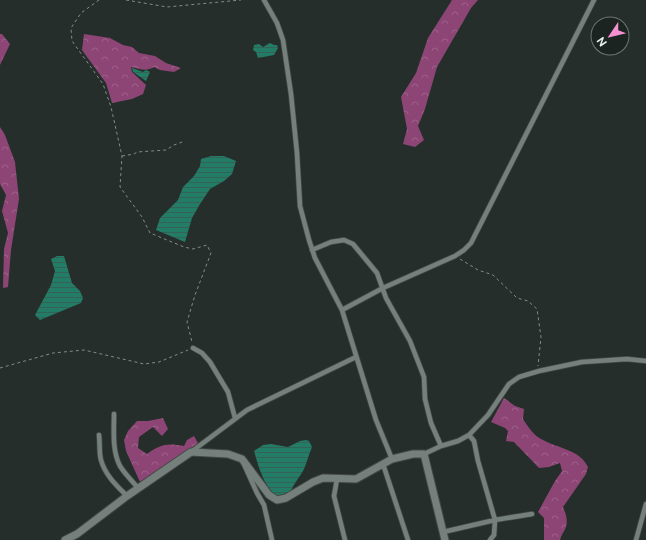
<svg xmlns="http://www.w3.org/2000/svg" width="646" height="540" font-family="'Public Sans',sans-serif">
	<defs>
		<pattern id="forest-crowns" width="20" height="18" patternUnits="userSpaceOnUse"><rect width="20" height="18" fill="#8d4575"/><path d="M2 6a3 3 0 1 1 6 0M12 15a3 3 0 1 1 6 0" fill="none" stroke="#9d6089"/></pattern>
		<pattern id="water-rules" width="6" height="5" patternUnits="userSpaceOnUse"><rect width="6" height="5" fill="#237c65"/><path d="M0 2.5h6" fill="none" stroke="#346256"/></pattern>
	</defs>
	<rect width="100%" height="100%" fill="#252e2a"/>
	<path fill="url(#forest-crowns)" d="M 452,0 L 478,0 L 471,8 L 437,67 L 425,109 L 418,126 L 424,140 L 415,147 L 403,144 L 407,129 L 401,97 L 416,73 L 428,38 Z
		M 0,34 L 2,34 L 10,44 L 0,65 Z
		M 84,34 L 110,38 L 123,45 L 132,47 L 139,53 L 155,56 L 166,63 L 181,68 L 174,72 L 160,70 L 154,67 C 146,72 140,69 131,67 L 132,72 L 146,85 L 143,94 L 132,99 L 112,103 L 106,83 L 82,50 Z
		M 0,127 L 5,135 L 15,162 L 19,199 L 11,250 L 8,287 L 3,288 L 4,249 L 8,233 L 2,211 L 6,195 L 0,184 Z
		M 504,398 L 515,406 L 524,409 L 523,419 C 528,427 534,436 543,440 C 559,449 579,449 588,467 L 586,474 L 563,507 C 566,514 568,520 566,527 C 564,532 561,535 560,540 L 544,540 L 544,518 L 538,512 L 555,481 L 562,471 L 560,463 L 549,467 L 539,468 L 514,442 L 506,441 L 508,431 L 505,428 L 491,422 Z
		M 163,418 L 168,429 L 162,436 L 153,427 L 139,437 L 138,448 L 147,454 C 161,444 167,443 184,446 L 187,440 L 194,436 L 198,443 L 190,449 L 140,482 L 126,451 L 124,440 L 128,431 L 137,421 L 148,421 Z"/>
	<path fill="url(#water-rules)" d="M 270,43 L 274,45 L 277,45 L 278,48 L 274,55 L 258,58 L 256,52 L 253,50 L 254,45 L 259,44 L 263,47 Z
		M 132,68 L 143,72 L 146,70 L 150,72 L 146,81 L 133,72 Z
		M 211,156 L 224,156 L 236,161 L 232,174 L 224,181 L 210,189 L 200,204 L 192,218 L 185,242 L 156,230 L 160,218 L 178,200 L 183,187 L 194,176 L 200,166 L 201,159 Z
		M 57,256 L 64,256 L 72,283 L 80,291 L 83,298 L 81,303 L 40,320 L 35,315 L 51,285 L 55,271 L 51,259 Z
		M 306,440 L 309,441 L 312,447 C 309,454 307,462 304,469 C 300,477 294,483 291,491 L 279,497 C 265,491 258,465 254,451 L 263,445 L 271,444 L 288,447 L 300,441 Z"/>
	<g fill="none" stroke-linecap="round" stroke-linejoin="round">
		<defs>
			<path id="street" d="M 264,0 L 277,23 L 283,40 L 291,94 L 297,153 L 300,206 L 309,240 L 315,258 L 342,310 L 376,420 L 392,459
				M 312,250 L 331,242 L 344,240 L 353,244 L 377,273 L 386,298 L 410,341 L 424,377 L 425,399 L 431,423 L 441,446
				M 342,310 L 383,288 L 455,256 L 464,250 L 471,243 L 594,0
				M 193,348 L 202,353 L 210,362 L 228,392 L 235,418
				M 114,414 C 114,431 112,451 120,466 C 125,474 132,481 138,488
				M 99,435 C 100,443 99,453 101,460 C 105,475 117,486 127,496
				M 469,435 L 474,441 L 478,461 L 495,520 L 494,535 L 490,540
				M 191,452 L 247,410 L 356,357
				M 424,454 L 441,446 L 458,441 L 469,435 L 488,415 L 509,384 L 519,377 L 539,371 L 582,362 L 627,359 L 646,361
				M 243,462 L 257,493 L 264,505 L 272,540
				M 383,464 L 408,540
				M 337,479 L 334,496 L 345,540
				M 443,532 L 495,520 L 532,514
				M 636,540 L 646,504"/>
			<path id="secondary" d="M 65,540 L 77,534 L 127,496 L 191,452 L 228,454 L 242,459 L 269,495 L 277,500 L 286,498 L 313,482 L 323,478 L 356,479 L 392,459 L 413,454 L 424,454 L 445,540"/>
		</defs>
		<use href="#street" stroke="#434a48" stroke-width="6"/>
		<use href="#secondary" stroke="#434a48" stroke-width="9"/>
		<path stroke="#858c89" stroke-width="1" stroke-dasharray="3 3" stroke-linecap="butt" d="M 99,0 L 81,13 L 71,28 L 72,41 L 103,84 L 111,107 L 122,156 L 120,187 L 142,217 L 150,233 L 184,247 L 193,249 L 207,245 L 211,253 L 195,295 L 187,322 L 192,342
			M 126,0 L 167,7 L 241,0
			M 122,156 L 134,154 L 137,152 L 166,150 L 174,145 L 185,141
			M 460,259 L 478,270 L 493,275 L 517,298 L 528,301 L 537,309 L 541,337 L 538,366
			M 0,368 L 53,353 L 84,350 L 144,364 L 159,362 L 188,350"/>
		<use href="#street" stroke="#75807c" stroke-width="4.5"/>
		<use href="#secondary" stroke="#75807c" stroke-width="7"/>
	</g>
	<g transform="translate(610 36) rotate(235)"><circle r="19" fill="#1b2421" stroke="#6e7673"/>
	<path d="M0-3L7 15L0 10L-7 15Z" fill="#f591d2"/>
	<text y="-6" font-size="11" font-weight="bold" text-anchor="middle" fill="#eaf0ee">N</text>
	</g>
</svg>
